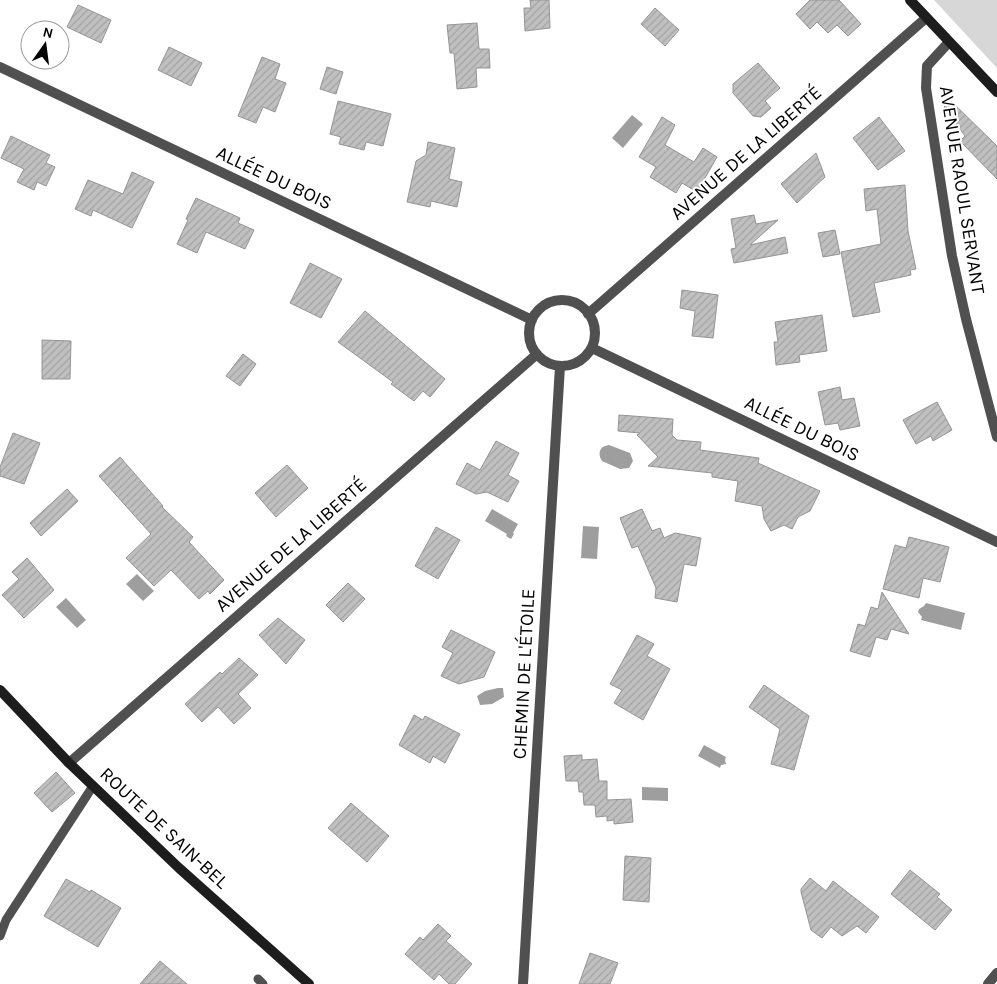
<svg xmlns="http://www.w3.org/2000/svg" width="997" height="984" font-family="Karla,sans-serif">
	<defs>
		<pattern id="building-hatch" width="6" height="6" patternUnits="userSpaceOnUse" patternTransform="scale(1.25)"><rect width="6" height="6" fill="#c0c0c0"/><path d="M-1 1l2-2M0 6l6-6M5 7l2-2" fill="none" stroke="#a3a3a3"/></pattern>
	</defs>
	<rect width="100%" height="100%" fill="#fff"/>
	<path fill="#d7d7d7" d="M 934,0 L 997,0 L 997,68 Z"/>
	<path fill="#9e9e9e" d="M 632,115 L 643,124 L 623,148 L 612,138 Z
		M 609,445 L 630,453 L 633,461 L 629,468 L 620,469 L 602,461 C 597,453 600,446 609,445 Z
		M 492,509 L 518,524 L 513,533 L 514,534 L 511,539 L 506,536 L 507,534 L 485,521 Z
		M 583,526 L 599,527 L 597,559 L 581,558 Z
		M 137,574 L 154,591 L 143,601 L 126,584 Z
		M 66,598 L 86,620 L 77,628 L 56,607 Z
		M 926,603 L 965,613 L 961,630 L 921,620 L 922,617 L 918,612 L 919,609 L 924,606 Z
		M 498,688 L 503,688 L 504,697 L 492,704 L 480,705 L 477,696 L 485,691 Z
		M 704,745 L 726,757 L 725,760 L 726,764 L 721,765 L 720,768 L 698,756 Z
		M 642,787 L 668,788 L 668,801 L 642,800 Z"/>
	<path fill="url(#building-hatch)" stroke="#949494" d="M 530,0 L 549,0 L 550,28 L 525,31 L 524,8 L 531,8 Z
		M 810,0 L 839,0 L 861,24 L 848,36 L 837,25 L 828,33 L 817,22 L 810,29 L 796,14 Z
		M 78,5 L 111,20 L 101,43 L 67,27 Z
		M 655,8 L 679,30 L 665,46 L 641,24 Z
		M 477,23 L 479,49 L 489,49 L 490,68 L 476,68 L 477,87 L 457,89 L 454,53 L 450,53 L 447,25 Z
		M 169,47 L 202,63 L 191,86 L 158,70 Z
		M 262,57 L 280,64 L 275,79 L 286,83 L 275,112 L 263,107 L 256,123 L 238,116 Z
		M 758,63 L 780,88 L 765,101 L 771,108 L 761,117 L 753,116 L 733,93 L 733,84 Z
		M 327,67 L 343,72 L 336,94 L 320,89 Z
		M 338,101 L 391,114 L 383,146 L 366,142 L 364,150 L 339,144 L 341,137 L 330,134 Z
		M 951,101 L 997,146 L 997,179 L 960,141 L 965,136 L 944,107 Z
		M 662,117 L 675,125 L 665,145 L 694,162 L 703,148 L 717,157 L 697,192 L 682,183 L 676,193 L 650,177 L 656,167 L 639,157 Z
		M 879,117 L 905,151 L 878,170 L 853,138 Z
		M 11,136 L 50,155 L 46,163 L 55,167 L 46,186 L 37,182 L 34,190 L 17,182 L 24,169 L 1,158 Z
		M 428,142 L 455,148 L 449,179 L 462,182 L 457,207 L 431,201 L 430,207 L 407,202 L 416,161 L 426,155 Z
		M 816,153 L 825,177 L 797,203 L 781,184 Z
		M 132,172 L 154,182 L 132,228 L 93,210 L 91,216 L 75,209 L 88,180 L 123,194 Z
		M 905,185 L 908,231 L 916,269 L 910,270 L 911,275 L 874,283 L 880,312 L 853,317 L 841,252 L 881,244 L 877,209 L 866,211 L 864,189 Z
		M 196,198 L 240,218 L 238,223 L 254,230 L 245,249 L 206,232 L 197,253 L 177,244 L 188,220 L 186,219 Z
		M 754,215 L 756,224 L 778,220 L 750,245 L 785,237 L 788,253 L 734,263 L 731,249 L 736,248 L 731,219 Z
		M 835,230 L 840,254 L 823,257 L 818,233 Z
		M 310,263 L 342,279 L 321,318 L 290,303 Z
		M 682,290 L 718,295 L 713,338 L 692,336 L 695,311 L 680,308 Z
		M 365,311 L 445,379 L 430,397 L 423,391 L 414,401 L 391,384 L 393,382 L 338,342 Z
		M 822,315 L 827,351 L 799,355 L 800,362 L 776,365 L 774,342 L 778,342 L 775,322 Z
		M 42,340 L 71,341 L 70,379 L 42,379 Z
		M 243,354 L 256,364 L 240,386 L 226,376 Z
		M 840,387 L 842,400 L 854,398 L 860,426 L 840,430 L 838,423 L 825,425 L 818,392 Z
		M 937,402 L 952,430 L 933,441 L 931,436 L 916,444 L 903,420 Z
		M 619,415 L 673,419 L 672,435 L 677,440 L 701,442 L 700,450 L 759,458 L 758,463 L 820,491 L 810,511 L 798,517 L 792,529 L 784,525 L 771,531 L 764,519 L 762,506 L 735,501 L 738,481 L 712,477 L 712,473 L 648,466 L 658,457 L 637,435 L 640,433 L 618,431 Z
		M 13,433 L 40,443 L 24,484 L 0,476 L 0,467 Z
		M 496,441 L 519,453 L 508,475 L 519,481 L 508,502 L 487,492 L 476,494 L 456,484 L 467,463 L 480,470 Z
		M 120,457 L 163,506 L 162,507 L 193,537 L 189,542 L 224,580 L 210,594 L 208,591 L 199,599 L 171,570 L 154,586 L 126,558 L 151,534 L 99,476 Z
		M 287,465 L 308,488 L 276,517 L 255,493 Z
		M 67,489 L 78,501 L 41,536 L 30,523 Z
		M 642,509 L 652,531 L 660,528 L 664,538 L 675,533 L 701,538 L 696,566 L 684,564 L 677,602 L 655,598 L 656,588 L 638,546 L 632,548 L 620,518 Z
		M 436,527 L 460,540 L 438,579 L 415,566 Z
		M 909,537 L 949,547 L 940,582 L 923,578 L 919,598 L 883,589 L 895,545 L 906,548 Z
		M 27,558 L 54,590 L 24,618 L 2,595 L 19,579 L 12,572 Z
		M 348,583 L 365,599 L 343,622 L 326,605 Z
		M 882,592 L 909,634 L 891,629 L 887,640 L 876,637 L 870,657 L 850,651 L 858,624 L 865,626 L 871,607 L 878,609 Z
		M 278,618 L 305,640 L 286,664 L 259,635 Z
		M 451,630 L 495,652 L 484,677 L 459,684 L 441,676 L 453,653 L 442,647 Z
		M 637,635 L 654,644 L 647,656 L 670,669 L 643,720 L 614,703 L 622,690 L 610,684 Z
		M 239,658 L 258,675 L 238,694 L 251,708 L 234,724 L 218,707 L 202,722 L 185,704 L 220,672 L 222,674 Z
		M 764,685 L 809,716 L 794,770 L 771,764 L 780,729 L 749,707 Z
		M 414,715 L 423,720 L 425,716 L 460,734 L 445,763 L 433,756 L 430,763 L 399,745 Z
		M 582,755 L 582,760 L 597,759 L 599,781 L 607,781 L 607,800 L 631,799 L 633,822 L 614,824 L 614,820 L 607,821 L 607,816 L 596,817 L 595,805 L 584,805 L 583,792 L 579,792 L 578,781 L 566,781 L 564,756 Z
		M 56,772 L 75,793 L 52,812 L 34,793 Z
		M 351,803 L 389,836 L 367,862 L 328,828 Z
		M 625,856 L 651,858 L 649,902 L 623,900 Z
		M 910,870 L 940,894 L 937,897 L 952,910 L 935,930 L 891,894 Z
		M 810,878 L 826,891 L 833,881 L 879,917 L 866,933 L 857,926 L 842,936 L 831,927 L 822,938 L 811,930 L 801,892 L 801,889 Z
		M 66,879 L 90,892 L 91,890 L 121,908 L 98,947 L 44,916 Z
		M 438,924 L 451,936 L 446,941 L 472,964 L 455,984 L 449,984 L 439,974 L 434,980 L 405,954 L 420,937 L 423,940 Z
		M 590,953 L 618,963 L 610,984 L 579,984 Z
		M 160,961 L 187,984 L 140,984 Z"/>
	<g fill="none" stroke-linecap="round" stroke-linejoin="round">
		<path stroke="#505050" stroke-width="9" d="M 0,936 L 6,920 L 93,786
			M 258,979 L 263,984"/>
		<path stroke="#505050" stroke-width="10" d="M 949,42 L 927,66 L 926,88 L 952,256 L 966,319 L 997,437
			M 0,67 L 532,320
			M529 333a33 33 0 1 1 66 0a33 33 0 1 1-66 0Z
			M 588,314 L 926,18
			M 592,348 L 997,542
			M 69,763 L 537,354
			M 523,984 L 560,366
			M 988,984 L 997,973"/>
		<path stroke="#1d1d1d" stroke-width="10" d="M 910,0 L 997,92
			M 0,690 L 69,763 L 179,868 L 309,984"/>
	</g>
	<g text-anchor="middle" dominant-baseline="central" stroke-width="4" stroke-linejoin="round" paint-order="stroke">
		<g font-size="19" fill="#000" stroke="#fff">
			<text transform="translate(746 153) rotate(-41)">AVENUE DE LA LIBERTÉ</text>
			<text transform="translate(274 178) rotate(25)">ALLÉE DU BOIS</text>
			<text transform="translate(962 190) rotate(81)">AVENUE RAOUL SERVANT</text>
			<text transform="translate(802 429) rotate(26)">ALLÉE DU BOIS</text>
			<text transform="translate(291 545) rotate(-41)">AVENUE DE LA LIBERTÉ</text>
			<text transform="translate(524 674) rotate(-87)">CHEMIN DE L'ÉTOILE</text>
			<text transform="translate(164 828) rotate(43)">ROUTE DE SAIN-BEL</text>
		</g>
	</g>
	<g transform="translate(45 45) rotate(14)"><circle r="24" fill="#ffffff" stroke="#999999"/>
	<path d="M0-4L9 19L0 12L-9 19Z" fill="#000000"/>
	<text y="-8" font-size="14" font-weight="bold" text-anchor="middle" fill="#000000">N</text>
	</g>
</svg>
